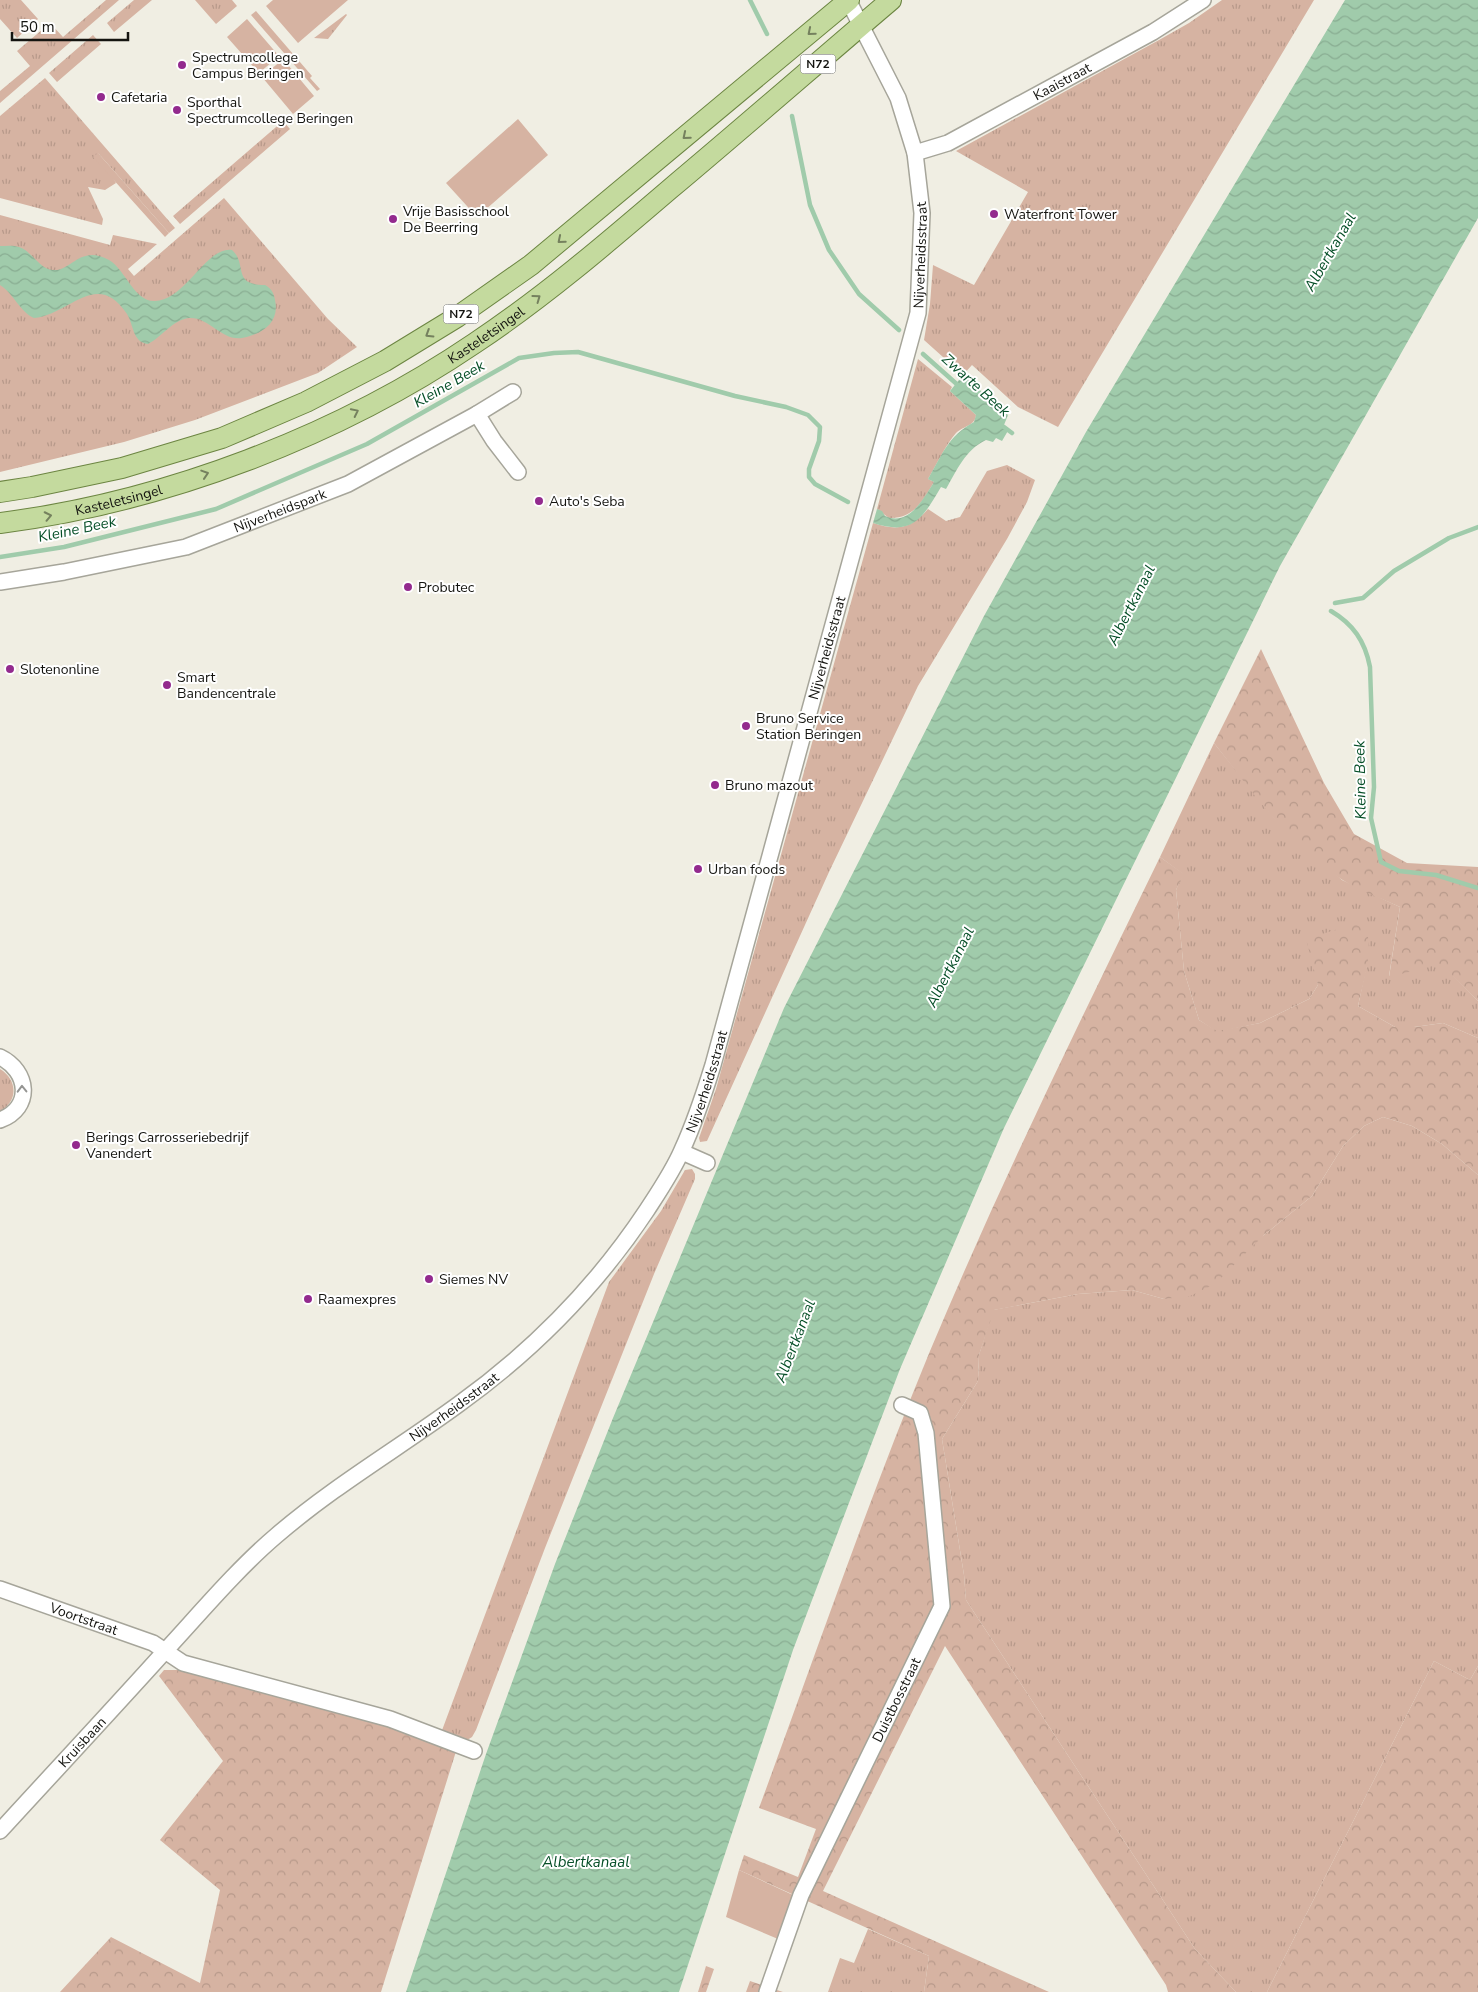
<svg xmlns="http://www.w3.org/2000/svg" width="1478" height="1992" font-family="'Nunito Sans',sans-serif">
	<defs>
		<pattern id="grass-tufts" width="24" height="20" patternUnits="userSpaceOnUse" patternTransform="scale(1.25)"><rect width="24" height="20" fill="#d6b3a2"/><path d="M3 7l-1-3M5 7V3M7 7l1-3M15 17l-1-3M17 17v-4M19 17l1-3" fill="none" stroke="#b7998a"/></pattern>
		<pattern id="forest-crowns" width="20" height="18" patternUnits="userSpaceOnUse" patternTransform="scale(1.25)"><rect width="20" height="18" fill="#d6b3a2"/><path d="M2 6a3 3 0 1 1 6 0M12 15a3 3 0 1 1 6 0" fill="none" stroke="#b7998a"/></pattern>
		<pattern id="water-waves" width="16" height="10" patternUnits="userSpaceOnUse" patternTransform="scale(1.25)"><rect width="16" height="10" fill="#a0cbab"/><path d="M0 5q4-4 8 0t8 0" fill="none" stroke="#89ad92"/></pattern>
	</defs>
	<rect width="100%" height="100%" fill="#f0eee3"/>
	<path fill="url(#grass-tufts)" d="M 0,0 L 21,0 L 38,19 L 17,38 L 0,19 Z
		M 106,0 L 119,0 L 0,103 L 0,91 L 30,66 L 17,51 L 50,23 L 63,37 Z
		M 134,0 L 152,0 L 114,32 L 107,23 Z
		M 195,0 L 232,0 L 237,6 L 216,24 Z
		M 1222,0 L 1314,0 L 1058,427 L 1018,407 L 972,365 L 963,375 L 924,340 L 930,304 L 933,265 L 974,285 L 1028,192 L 956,151 L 1159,40 L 1189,23 Z
		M 346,14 L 347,15 L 328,39 L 314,38 Z
		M 93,35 L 101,44 L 57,82 L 49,73 Z
		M 45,78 L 175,228 L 169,233 L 98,153 L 116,183 L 105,190 L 88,187 L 103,219 L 102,225 L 0,198 L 0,116 Z
		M 283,121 L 290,129 L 180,224 L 173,216 Z
		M 224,198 L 328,319 L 357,347 L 318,373 L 195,420 L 124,442 L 0,472 L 0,215 L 110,245 L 113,235 L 157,244 L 128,269 L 134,276 Z
		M 918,359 L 952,387 L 950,391 L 976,415 C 975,426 963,426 956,433 C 945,446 937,464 928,479 L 934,482 C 923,500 914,519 889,518 L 877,509 Z
		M 1007,465 L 1035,480 L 1027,502 L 1007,539 L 918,686 L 829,872 L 707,1141 L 700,1142 L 699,1138 L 716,1089 L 873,523 C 897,531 911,529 928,509 L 946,521 L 960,517 L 987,471 Z
		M 1214,743 L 1275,819 L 1342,880 L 1400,907 L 1389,976 L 1440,963 L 1478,1001 L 1478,1038 L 1443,1023 L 1414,1027 L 1395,1027 L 1358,1006 L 1367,964 L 1317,976 L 1318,985 L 1309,999 L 1260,1023 L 1217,1032 L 1199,1020 L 1184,971 L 1176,890 L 1183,874 L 1160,857 Z
		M 0,1069 C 17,1079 19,1101 0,1111 Z
		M 1383,1117 L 1412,1126 L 1442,1144 L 1478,1175 L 1478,1666 L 1470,1680 L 1434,1661 L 1267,1992 L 1236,1992 L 1195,1949 L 966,1600 L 964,1575 L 942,1439 L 978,1381 L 979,1355 L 993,1310 L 1078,1294 L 1132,1290 L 1164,1299 L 1264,1235 L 1312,1196 L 1343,1146 L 1364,1126 Z
		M 692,1169 L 695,1174 L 695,1179 L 654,1274 L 545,1548 L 476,1730 L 472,1737 L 464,1742 L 441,1733 L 609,1282 L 661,1211 L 685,1170 Z
		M 868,1929 L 929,1956 L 924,1992 L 828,1992 L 840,1958 L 854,1963 Z"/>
	<path fill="url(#forest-crowns)" d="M 1261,649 L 1324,783 L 1354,834 L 1407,863 L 1478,867 L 1478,1001 L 1440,964 L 1389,977 L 1400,907 C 1381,898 1359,891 1341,879 C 1289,846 1252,791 1214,743 Z
		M 1160,857 L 1184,874 L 1176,890 L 1184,971 L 1199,1020 L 1217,1031 L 1260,1023 L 1309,999 L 1318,985 L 1306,939 L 1354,924 L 1366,929 C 1374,952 1363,982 1358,1006 L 1395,1027 L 1414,1027 L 1443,1023 L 1478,1038 L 1478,1175 L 1442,1144 L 1412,1126 L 1383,1117 L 1364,1126 L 1343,1146 L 1312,1196 L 1264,1235 L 1215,1284 L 1190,1296 L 1164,1299 L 1132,1290 L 1078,1294 L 994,1310 L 979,1355 L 978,1381 L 942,1439 L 964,1575 L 966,1600 L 1195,1949 L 1236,1992 L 1168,1992 L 1166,1985 L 945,1646 L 823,1891 L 1049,1992 L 924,1992 L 929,1956 L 739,1870 L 744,1855 L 798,1877 L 816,1829 L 759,1808 C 815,1656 868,1501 930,1351 C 1000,1184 1080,1021 1160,857 Z
		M 1434,1661 L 1470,1680 L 1478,1666 L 1478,1992 L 1267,1992 Z
		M 164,1670 L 182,1670 L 458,1745 L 381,1992 L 60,1992 L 111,1937 L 200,1983 L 220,1890 L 160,1840 L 223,1761 L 159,1676 Z
		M 706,1966 L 714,1969 L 706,1992 L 698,1992 Z
		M 750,1981 L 783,1992 L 746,1992 Z"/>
	<path fill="#d6b3a2" d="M 273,0 L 348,0 L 298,43 L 266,6 Z
		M 256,11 L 312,76 L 310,78 L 320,89 L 317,91 L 251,15 Z
		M 247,19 L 279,56 L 259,73 L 227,37 Z
		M 283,59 L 314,96 L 293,114 L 262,77 Z
		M 518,119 L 548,155 L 477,217 L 446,183 Z
		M 98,153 L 169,233 L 165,237 L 93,157 Z
		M 739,1870 L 793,1895 L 778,1939 L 726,1917 Z"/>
	<path fill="url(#water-waves)" d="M 1345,0 L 1478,0 L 1478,218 L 1280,566 L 1004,1128 L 900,1369 L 793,1650 L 679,1992 L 406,1992 L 486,1754 L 555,1564 L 613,1418 L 784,1008 L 984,616 L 1086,432 Z
		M 0,246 C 6,246 13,245 19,247 C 32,251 39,269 53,270 C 71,272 80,244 109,260 C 126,270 134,302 155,301 C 186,300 206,246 232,250 C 248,264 231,285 265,285 C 271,288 274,293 275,300 C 280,323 262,334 242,338 C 221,341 210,317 189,318 C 172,320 162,337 148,344 C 132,342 134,325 127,314 C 97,268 69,315 34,318 C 20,312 14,294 0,285 Z
		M 963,375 L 1008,415 L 1004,425 L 1009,429 L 1002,441 L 996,438 L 993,442 L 986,440 C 965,450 957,470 946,489 L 941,487 C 922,519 913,536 873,523 L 877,509 L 882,511 L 885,516 C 909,527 923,499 934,482 L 928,479 C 942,455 948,436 974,422 L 976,415 L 950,391 Z"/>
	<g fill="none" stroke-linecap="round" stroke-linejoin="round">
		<path stroke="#a0cbab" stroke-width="4.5" d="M 750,0 L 767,34
			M 792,116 L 810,205 L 829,250 L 859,294 L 899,330
			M 923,354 L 960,387
			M 1004,427 L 1012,433
			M 0,557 L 64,547 L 216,509 L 367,444 L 519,358 L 554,353 L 578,352 L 735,396 L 786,407 L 808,415 L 820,427 L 819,441 L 809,469 L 809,477 L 815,484 L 848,502
			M 1335,603 L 1363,598 L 1394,571 L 1449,538 L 1478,527
			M 1331,611 C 1353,624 1365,641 1370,667 L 1374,787 L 1371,818 L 1381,862 L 1399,871 L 1436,875 L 1478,888"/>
		<defs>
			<g id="minor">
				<path id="s1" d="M 915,153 L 948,143 L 1153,32 L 1203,0"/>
				<path d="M 477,414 L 513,392"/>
				<path id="s2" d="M 0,582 L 64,572 L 186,547 L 348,484 L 477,414 L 494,441 L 518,472"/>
				<path d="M 0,1057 C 29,1071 33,1108 0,1120"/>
				<path d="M 682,1152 L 707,1163"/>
				<path id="s3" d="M 0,1589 L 153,1643 L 183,1663 L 390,1719 L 474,1751"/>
				<path id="s4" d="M 0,1831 C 55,1771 111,1711 166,1650 C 201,1612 238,1568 277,1535 C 334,1486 399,1448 459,1404 C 534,1350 596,1287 647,1210 C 660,1190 673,1171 682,1150 C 695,1122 704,1094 713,1065 L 918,313 L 922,213 L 915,153 L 898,98 L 848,0"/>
				<path id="s5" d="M 767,1992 L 801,1895 L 942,1606 L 926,1433 L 920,1413 L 902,1405"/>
			</g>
			<g id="major">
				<path d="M 0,492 L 32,487 L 122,468 L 222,438 L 306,402 L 385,361 L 457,317 L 531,265 L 849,0"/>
				<path id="s6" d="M 0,523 C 165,502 338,436 475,343 C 544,297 607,243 670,189 C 744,127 817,63 891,0"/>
			</g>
		</defs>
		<use href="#minor" stroke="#a6a59a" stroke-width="18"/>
		<use href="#major" stroke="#6c8542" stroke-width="22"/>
		<use href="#minor" stroke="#fff" stroke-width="15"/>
		<use href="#major" stroke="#c4da9e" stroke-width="20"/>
	</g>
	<defs><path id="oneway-chevron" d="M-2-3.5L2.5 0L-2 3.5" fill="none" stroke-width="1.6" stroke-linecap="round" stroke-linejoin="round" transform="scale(1.25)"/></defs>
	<g stroke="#75815e">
		<use href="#oneway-chevron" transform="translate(811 32) rotate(140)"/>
		<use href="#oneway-chevron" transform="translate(686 136) rotate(140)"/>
		<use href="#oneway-chevron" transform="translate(561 240) rotate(140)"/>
		<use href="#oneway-chevron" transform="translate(537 298) rotate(-36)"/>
		<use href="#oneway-chevron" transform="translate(429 334) rotate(148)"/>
		<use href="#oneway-chevron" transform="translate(355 412) rotate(-26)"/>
		<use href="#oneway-chevron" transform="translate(205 474) rotate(-18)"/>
		<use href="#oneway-chevron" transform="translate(48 516) rotate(-12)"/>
	</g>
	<use stroke="#959593" href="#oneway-chevron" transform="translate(22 1089) rotate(-91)"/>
	<g fill="#932a8e" stroke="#fff" stroke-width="2">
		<circle cx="182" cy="65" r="5"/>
		<circle cx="101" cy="97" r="5"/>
		<circle cx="177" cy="110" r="5"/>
		<circle cx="994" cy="214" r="5"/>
		<circle cx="393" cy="219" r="5"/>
		<circle cx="539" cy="501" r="5"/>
		<circle cx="408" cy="587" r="5"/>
		<circle cx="10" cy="669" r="5"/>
		<circle cx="167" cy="685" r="5"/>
		<circle cx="746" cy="726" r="5"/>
		<circle cx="715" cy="785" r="5"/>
		<circle cx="698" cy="869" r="5"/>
		<circle cx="76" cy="1145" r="5"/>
		<circle cx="429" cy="1279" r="5"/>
		<circle cx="308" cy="1299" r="5"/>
	</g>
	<g text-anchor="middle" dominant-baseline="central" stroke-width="4" stroke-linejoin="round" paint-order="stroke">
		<g fill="#fff" stroke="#5a5a58" stroke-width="1">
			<rect x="800.5" y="54.5" width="35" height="19" rx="4"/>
			<rect x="443.5" y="304.5" width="35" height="19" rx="4"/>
		</g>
		<g font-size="12" font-weight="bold" fill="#141410">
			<text x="818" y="64">N72</text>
			<text x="461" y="314">N72</text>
		</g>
		<g font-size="14" fill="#141410" stroke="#fff" text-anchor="start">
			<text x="192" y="57">Spectrumcollege<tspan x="192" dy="16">Campus Beringen</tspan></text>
			<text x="111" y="97">Cafetaria</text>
			<text x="187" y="102">Sporthal<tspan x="187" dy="16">Spectrumcollege Beringen</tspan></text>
			<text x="403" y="211">Vrije Basisschool<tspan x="403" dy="16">De Beerring</tspan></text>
			<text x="1004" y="214">Waterfront Tower</text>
			<text x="549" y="501">Auto's Seba</text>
			<text x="418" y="587">Probutec</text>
			<text x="20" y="669">Slotenonline</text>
			<text x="177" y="677">Smart<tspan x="177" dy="16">Bandencentrale</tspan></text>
			<text x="756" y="718">Bruno Service<tspan x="756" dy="16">Station Beringen</tspan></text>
			<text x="725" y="785">Bruno mazout</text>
			<text x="708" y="869">Urban foods</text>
			<text x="86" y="1137">Berings Carrosseriebedrijf<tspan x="86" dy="16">Vanendert</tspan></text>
			<text x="439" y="1279">Siemes NV</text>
			<text x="318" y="1299">Raamexpres</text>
		</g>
		<g font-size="14" fill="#141410" stroke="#fff">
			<text stroke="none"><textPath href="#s1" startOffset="164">Kaaistraat</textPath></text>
			<text stroke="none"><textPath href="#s4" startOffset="1899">Nijverheidsstraat</textPath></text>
			<text stroke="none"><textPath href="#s6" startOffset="526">Kasteletsingel</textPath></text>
			<text stroke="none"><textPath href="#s6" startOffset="121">Kasteletsingel</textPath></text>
			<text stroke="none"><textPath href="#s2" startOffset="290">Nijverheidspark</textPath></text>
			<text stroke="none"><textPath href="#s4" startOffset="1494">Nijverheidsstraat</textPath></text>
			<text stroke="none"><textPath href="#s4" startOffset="1044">Nijverheidsstraat</textPath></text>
			<text stroke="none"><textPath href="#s4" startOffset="624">Nijverheidsstraat</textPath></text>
			<text stroke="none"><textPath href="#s3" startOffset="89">Voortstraat</textPath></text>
			<text stroke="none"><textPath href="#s5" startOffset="320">Duistbosstraat</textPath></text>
			<text stroke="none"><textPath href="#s4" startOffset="121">Kruisbaan</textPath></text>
		</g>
		<g font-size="15" font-style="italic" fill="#064f28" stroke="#fff">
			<text transform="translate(1330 252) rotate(-60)">Albertkanaal</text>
			<text transform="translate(449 384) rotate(-30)">Kleine Beek</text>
			<text transform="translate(976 385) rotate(42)">Zwarte Beek</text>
			<text transform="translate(77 529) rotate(-12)">Kleine Beek</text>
			<text transform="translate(1131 605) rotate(-63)">Albertkanaal</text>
			<text transform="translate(1360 780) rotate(-91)">Kleine Beek</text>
			<text transform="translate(950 967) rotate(-63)">Albertkanaal</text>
			<text transform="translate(795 1341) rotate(-69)">Albertkanaal</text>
			<text x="586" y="1862">Albertkanaal</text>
		</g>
	</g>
	<path d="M12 32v8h116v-8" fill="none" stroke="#141410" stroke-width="2.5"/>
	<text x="20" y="32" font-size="15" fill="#141410" stroke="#ffffff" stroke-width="4" paint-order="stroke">50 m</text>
</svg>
